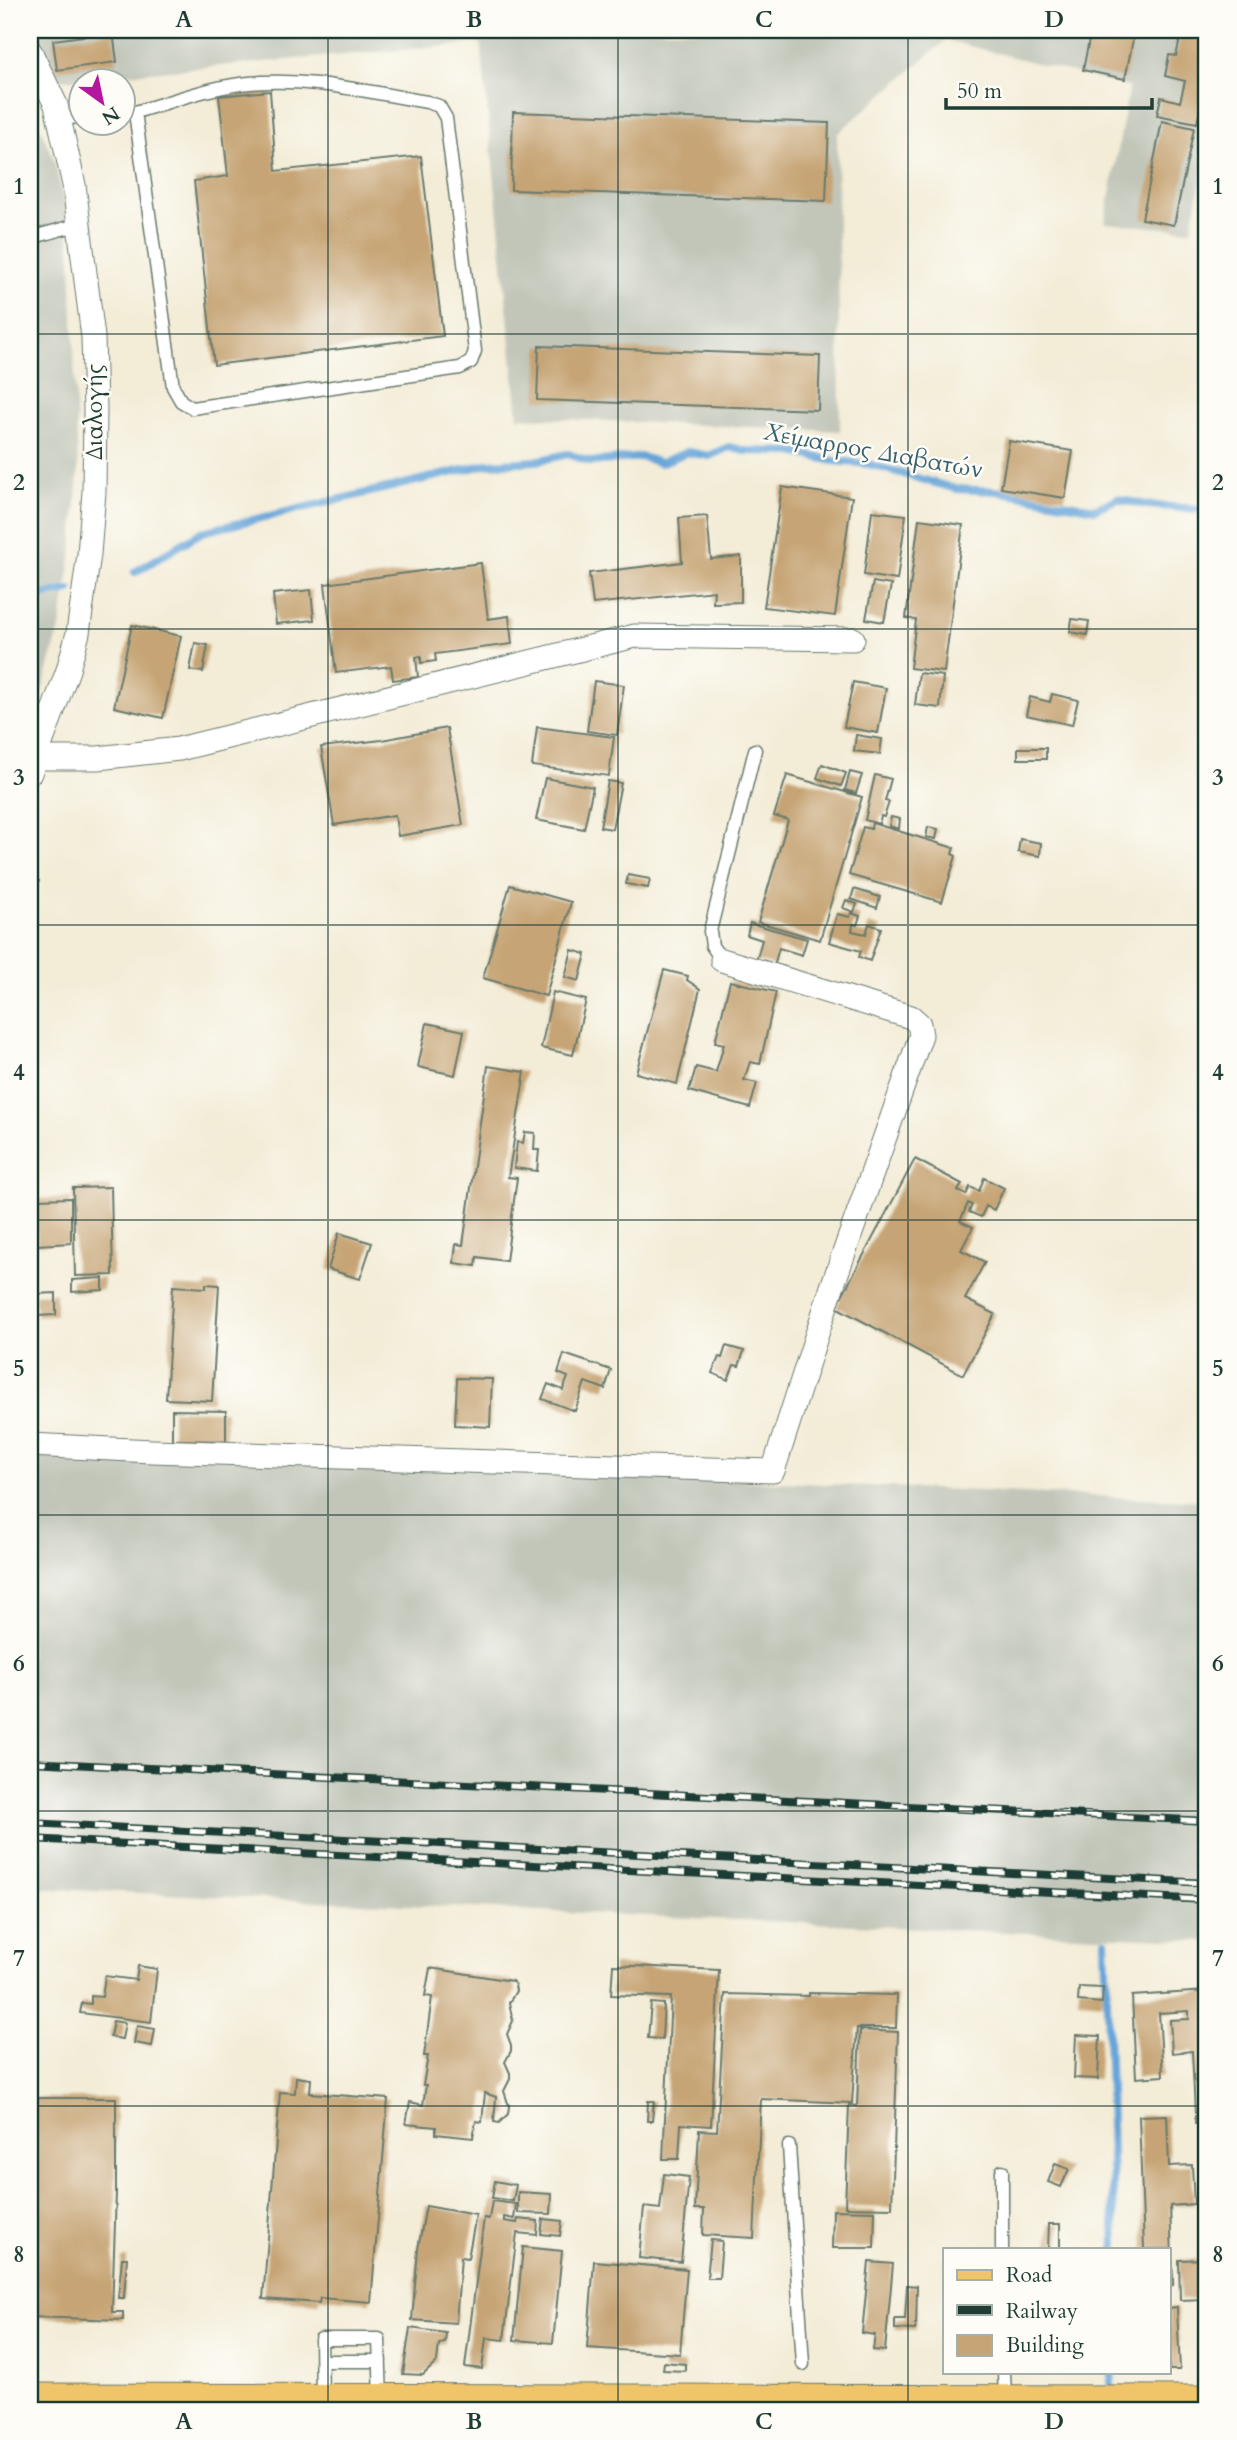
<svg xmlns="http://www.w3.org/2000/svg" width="1237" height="2440" font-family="Cardo,serif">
	<rect width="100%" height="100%" fill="#fdfcf7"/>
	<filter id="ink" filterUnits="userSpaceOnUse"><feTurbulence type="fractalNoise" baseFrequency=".0143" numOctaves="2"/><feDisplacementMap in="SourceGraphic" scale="14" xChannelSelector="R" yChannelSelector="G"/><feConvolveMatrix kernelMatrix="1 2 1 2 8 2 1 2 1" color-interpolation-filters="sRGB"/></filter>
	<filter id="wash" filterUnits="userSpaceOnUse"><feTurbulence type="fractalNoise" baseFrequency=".00686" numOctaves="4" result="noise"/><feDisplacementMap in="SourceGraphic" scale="28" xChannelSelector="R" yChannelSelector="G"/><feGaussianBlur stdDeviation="1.57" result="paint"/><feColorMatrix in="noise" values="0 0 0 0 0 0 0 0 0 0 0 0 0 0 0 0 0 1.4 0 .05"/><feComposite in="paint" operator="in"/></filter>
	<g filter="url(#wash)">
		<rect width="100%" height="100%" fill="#f3ecd7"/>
		<path fill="#c2c6b9" d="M 30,30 L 1207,30 L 1207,152 L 1191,230 L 1105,223 L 1129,87 L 946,40 L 837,134 L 840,431 L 518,417 L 481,43 L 60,80 Z
			M 30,105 L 53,157 L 66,208 L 71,261 L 78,473 L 73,544 L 60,628 L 30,733 Z
			M 30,1452 L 115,1453 L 1207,1501 L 1207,1941 L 30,1888 Z"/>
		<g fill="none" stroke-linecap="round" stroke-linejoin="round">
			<path stroke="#66a5d9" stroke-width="8" d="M 135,572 L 202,532 L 488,464 L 536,461 L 568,454 L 591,462 L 642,457 L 660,463 L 688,452 L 709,456 L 729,447 L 745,451 L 793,452 L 834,461 L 868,464 L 956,489 L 997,491 L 1095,509 L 1117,499 L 1146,505 L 1207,510
				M 30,603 L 36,596 L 69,590
				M 1105,1941 L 1115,2249
				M 1110,2393 L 1112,2372"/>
		</g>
		<g id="blocks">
			<path fill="#c6a475" d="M 1091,30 L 1135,30 L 1125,79 L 1083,70 Z
				M 113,32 L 117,62 L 57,70 L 53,40 Z
				M 1181,35 L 1207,41 L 1207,77 L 1197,123 L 1157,115 L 1161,97 L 1180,102 L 1185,81 L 1165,76 L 1169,55 L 1176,56 Z
				M 270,91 L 276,171 L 421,156 L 443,336 L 214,365 L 194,181 L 228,176 L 219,96 Z
				M 513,112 L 829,123 L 826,201 L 511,190 Z
				M 1162,121 L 1194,128 L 1174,225 L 1142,219 Z
				M 539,346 L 820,356 L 818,410 L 537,400 Z
				M 1009,441 L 1073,451 L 1065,498 L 1001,488 Z
				M 782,487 L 852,497 L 835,616 L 764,607 Z
				M 872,511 L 906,515 L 897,580 L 864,575 Z
				M 707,516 L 711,559 L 741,556 L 741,602 L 713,603 L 714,591 L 593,604 L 589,573 L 682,562 L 679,518 Z
				M 919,519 L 963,525 L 944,672 L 910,668 L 916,620 L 906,618 Z
				M 481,563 L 488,619 L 509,616 L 512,644 L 435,654 L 436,661 L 421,663 L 421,656 L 416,657 L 418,677 L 393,680 L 391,666 L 336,673 L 325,584 Z
				M 873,582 L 891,585 L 884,622 L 866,619 Z
				M 311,590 L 314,620 L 276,624 L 273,594 Z
				M 1072,619 L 1089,621 L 1087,635 L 1070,632 Z
				M 132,625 L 181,636 L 163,718 L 114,707 Z
				M 195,643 L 208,645 L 203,672 L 190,670 Z
				M 919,673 L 943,676 L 940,708 L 915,705 Z
				M 594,681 L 624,685 L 617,735 L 587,731 Z
				M 853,682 L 886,688 L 878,733 L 844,727 Z
				M 1052,694 L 1078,700 L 1072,725 L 1026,715 L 1030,697 L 1050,702 Z
				M 537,727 L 614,737 L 609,776 L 532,766 Z
				M 447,728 L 463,825 L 398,836 L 395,815 L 334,825 L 321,747 L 382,740 Z
				M 856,735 L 882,739 L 880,754 L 854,751 Z
				M 1018,748 L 1046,748 L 1046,759 L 1018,759 Z
				M 822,764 L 846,773 L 841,786 L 817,778 Z
				M 850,772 L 862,775 L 856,793 L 845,790 Z
				M 787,775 L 862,797 L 820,940 L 758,922 L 788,820 L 774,816 Z
				M 875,775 L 891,779 L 885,801 L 889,802 L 884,817 L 881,816 L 879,824 L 865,820 Z
				M 545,778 L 593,787 L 584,829 L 536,820 Z
				M 608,781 L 621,783 L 612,829 L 600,827 Z
				M 891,817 L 900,819 L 899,829 L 889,826 Z
				M 872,823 L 954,848 L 952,854 L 956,856 L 942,902 L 849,875 L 863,827 L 871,829 Z
				M 928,827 L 938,829 L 936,839 L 926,837 Z
				M 1020,839 L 1041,843 L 1040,856 L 1018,852 Z
				M 628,875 L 650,879 L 648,888 L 626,884 Z
				M 30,877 L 39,881 L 30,901 Z
				M 510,885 L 571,902 L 546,996 L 483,978 Z
				M 854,889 L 880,897 L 877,908 L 851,899 Z
				M 846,900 L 857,904 L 854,912 L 843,908 Z
				M 851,913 L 860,916 L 857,925 L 853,924 L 852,931 L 866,934 L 869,924 L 881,928 L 870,961 L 859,957 L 861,951 L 829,942 L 837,914 L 850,917 Z
				M 750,923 L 807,939 L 802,955 L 779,948 L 774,966 L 756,961 L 762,940 L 747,935 Z
				M 572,950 L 586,954 L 579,981 L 565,977 Z
				M 664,970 L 688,976 L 687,980 L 700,989 L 677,1084 L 636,1073 Z
				M 730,981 L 776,992 L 760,1064 L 750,1062 L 744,1080 L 757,1083 L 750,1108 L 689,1091 L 696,1067 L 716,1072 L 724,1044 L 715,1042 Z
				M 553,992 L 586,1000 L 573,1055 L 541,1048 Z
				M 427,1023 L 464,1031 L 455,1075 L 418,1067 Z
				M 488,1066 L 525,1072 L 508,1177 L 517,1178 L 506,1261 L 477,1257 L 476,1266 L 454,1263 L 456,1244 L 463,1245 Z
				M 525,1132 L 535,1133 L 534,1150 L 539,1150 L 537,1171 L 514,1168 L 517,1142 L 523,1143 Z
				M 915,1159 L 962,1184 L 958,1191 L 966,1195 L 970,1187 L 979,1191 L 984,1178 L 1004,1188 L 994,1210 L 986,1206 L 981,1217 L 969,1212 L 972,1205 L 968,1203 L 960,1221 L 973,1227 L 961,1250 L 985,1262 L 965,1299 L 995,1314 L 963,1375 L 836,1307 Z
				M 111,1187 L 113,1275 L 75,1276 L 73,1188 Z
				M 71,1198 L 71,1243 L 37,1245 L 35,1199 Z
				M 339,1233 L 372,1243 L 360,1279 L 328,1269 Z
				M 103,1278 L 103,1290 L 72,1292 L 72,1280 Z
				M 206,1284 L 219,1285 L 212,1401 L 166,1399 L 173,1286 L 206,1288 Z
				M 56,1293 L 56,1315 L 36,1316 L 35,1294 Z
				M 726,1346 L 744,1351 L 739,1366 L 734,1365 L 728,1380 L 712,1373 L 719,1357 L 722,1358 Z
				M 564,1354 L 611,1370 L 605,1389 L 585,1382 L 575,1411 L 542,1399 L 548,1384 L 563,1390 L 568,1377 L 558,1373 Z
				M 457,1378 L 492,1379 L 490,1427 L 455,1425 Z
				M 172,1410 L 226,1411 L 226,1441 L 172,1440 Z
				M 613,1965 L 719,1970 L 711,2126 L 681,2124 L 679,2159 L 663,2159 L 671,1997 L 611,1995 Z
				M 138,1966 L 157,1969 L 151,2022 L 80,2013 L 82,2003 L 91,2004 L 91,1996 L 102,1997 L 105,1976 L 136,1980 Z
				M 430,1968 L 512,1981 L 515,1985 L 516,1991 L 509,2003 L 513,2021 L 507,2034 L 511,2045 L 511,2051 L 505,2062 L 510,2073 L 510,2079 L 504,2091 L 509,2106 L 508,2114 L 499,2123 L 494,2122 L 496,2097 L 485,2093 L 482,2122 L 476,2121 L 473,2138 L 436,2134 L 436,2127 L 406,2124 L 410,2102 L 423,2105 L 426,2085 L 423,2085 L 428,2056 L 424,2056 L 432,1997 L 425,1996 Z
				M 1079,1987 L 1103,1988 L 1102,2003 L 1078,2001 Z
				M 1207,1991 L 1207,2112 L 1195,2113 L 1192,2051 L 1172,2053 L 1170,2020 L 1189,2019 L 1189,2011 L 1159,2013 L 1163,2076 L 1136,2078 L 1132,1996 Z
				M 809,1993 L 897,1995 L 896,2028 L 857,2028 L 852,2103 L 761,2099 L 754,2238 L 703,2235 L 704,2209 L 695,2209 L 699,2130 L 717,2131 L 725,1994 L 809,1996 Z
				M 651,2003 L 664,2004 L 662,2039 L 648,2038 Z
				M 113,2021 L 125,2023 L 122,2039 L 110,2037 Z
				M 137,2026 L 155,2029 L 152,2046 L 134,2043 Z
				M 860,2030 L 898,2032 L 892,2208 L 845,2207 L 849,2105 L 857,2106 Z
				M 1076,2035 L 1100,2036 L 1098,2079 L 1074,2078 Z
				M 296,2077 L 311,2079 L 310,2093 L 388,2099 L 371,2302 L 320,2298 L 319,2303 L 263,2299 L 280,2092 L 295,2093 Z
				M 30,2098 L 116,2098 L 116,2192 L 112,2312 L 123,2312 L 123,2320 L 30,2317 Z
				M 648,2101 L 654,2101 L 652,2121 L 647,2121 Z
				M 1167,2115 L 1169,2166 L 1192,2165 L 1194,2204 L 1170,2206 L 1173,2285 L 1169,2286 L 1169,2249 L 1144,2249 L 1139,2116 Z
				M 1207,2115 L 1207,2123 L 1195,2124 L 1195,2116 Z
				M 1055,2164 L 1069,2169 L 1061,2187 L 1048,2182 Z
				M 664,2174 L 689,2177 L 681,2262 L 639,2258 L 644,2207 L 660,2209 Z
				M 495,2181 L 516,2185 L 513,2201 L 492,2198 Z
				M 518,2192 L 552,2194 L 551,2214 L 518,2213 Z
				M 492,2201 L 516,2204 L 514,2219 L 504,2217 L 504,2221 L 517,2223 L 518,2219 L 538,2221 L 537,2235 L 517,2233 L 504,2340 L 486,2338 L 482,2369 L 465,2367 L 484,2218 L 489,2219 Z
				M 426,2206 L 476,2215 L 468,2258 L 461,2257 L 456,2323 L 412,2320 L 418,2249 Z
				M 833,2210 L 875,2211 L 874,2248 L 832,2248 Z
				M 543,2219 L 562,2221 L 560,2236 L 541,2234 Z
				M 1049,2224 L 1060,2224 L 1060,2249 L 1048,2249 Z
				M 711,2240 L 722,2241 L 719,2278 L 707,2278 Z
				M 523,2247 L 562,2251 L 553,2343 L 514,2340 Z
				M 122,2258 L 127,2258 L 124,2298 L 118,2298 Z
				M 1207,2259 L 1207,2299 L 1180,2300 L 1179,2260 Z
				M 594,2261 L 687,2269 L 680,2354 L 587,2348 Z
				M 869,2262 L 893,2264 L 885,2351 L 873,2350 L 875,2335 L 862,2333 Z
				M 907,2285 L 917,2286 L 916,2330 L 895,2329 L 895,2319 L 905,2319 Z
				M 1177,2307 L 1180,2370 L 1169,2370 L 1169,2308 Z
				M 410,2328 L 446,2333 L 445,2343 L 439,2344 L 437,2362 L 423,2375 L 403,2374 Z
				M 664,2362 L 685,2364 L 685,2371 L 663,2370 Z"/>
		</g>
	</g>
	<g filter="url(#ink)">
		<use href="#blocks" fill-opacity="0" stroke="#697a6d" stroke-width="2"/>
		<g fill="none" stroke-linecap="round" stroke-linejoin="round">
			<defs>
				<path id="lane" d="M 122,113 L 135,112 C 170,102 204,89 240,84 C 302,76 365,91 427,102 L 439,106 L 446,118 L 475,351 L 471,362 L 460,368 L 192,408 L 181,401 L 173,387 L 135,112
					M 59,119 L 80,117
					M 30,238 L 80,224
					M 722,960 L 712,946 L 710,931 L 755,750
					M 789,2146 L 803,2364
					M 1002,2171 L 1002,2249
					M 322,2361 L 380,2361
					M 1004,2372 L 1005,2399
					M 322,2399 L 321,2339 L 379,2339 L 381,2401"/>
				<path id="street" d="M 30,51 L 56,105 L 74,185 L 93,337 L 95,409 L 94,492 L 89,554 L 78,633 L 68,670 L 30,773
					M 37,758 L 98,758 L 179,749 L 635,636 L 853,639
					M 30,1445 L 152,1451 L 773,1471 L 832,1287 L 921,1035 L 919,1024 L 911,1017 L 722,960"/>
				<path id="primary" d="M 30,2402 L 1207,2404"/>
			</defs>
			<use href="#lane" stroke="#697a6d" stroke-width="15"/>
			<use href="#street" stroke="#697a6d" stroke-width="25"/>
			<use href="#primary" stroke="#697a6d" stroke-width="39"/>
			<use href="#lane" stroke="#fff" stroke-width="12"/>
			<use href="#street" stroke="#fff" stroke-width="23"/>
			<use href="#primary" stroke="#f0c469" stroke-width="37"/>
			<defs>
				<path id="rail" d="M 30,1762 L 1207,1821
					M 30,1823 L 1207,1883
					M 30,1839 L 1207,1900"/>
			</defs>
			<use href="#rail" stroke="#1f3d34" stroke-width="8"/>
			<use href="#rail" stroke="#fdfcf7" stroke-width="5" stroke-dasharray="16" stroke-linecap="butt"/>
		</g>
	</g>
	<path fill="none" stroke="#1f3d34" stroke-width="2" stroke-opacity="0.55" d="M 328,30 L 328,2410M 618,30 L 618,2410M 908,30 L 908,2410M 30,334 L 1207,334M 30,629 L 1207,629M 30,925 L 1207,925M 30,1220 L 1207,1220M 30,1515 L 1207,1515M 30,1811 L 1207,1811M 30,2106 L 1207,2106"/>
	<g text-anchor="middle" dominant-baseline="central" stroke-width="5" stroke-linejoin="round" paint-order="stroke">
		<g font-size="23" fill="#1f3d34" stroke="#fdfcf7">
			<text transform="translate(94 412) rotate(-90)">Διαλογής</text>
		</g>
		<g font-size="24" font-style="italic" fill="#38616e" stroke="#fdfcf7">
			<text transform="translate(873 451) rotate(10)">Χείμαρρος Διαβατών</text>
		</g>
	</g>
	<rect width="1237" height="2440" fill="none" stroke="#fdfcf7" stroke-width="77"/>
	<rect x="943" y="2248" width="228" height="126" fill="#fdfcf7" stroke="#a4b0a9" stroke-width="2"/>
	<rect x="957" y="2270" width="35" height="10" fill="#f0c469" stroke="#a4b0a9" stroke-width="2"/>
	<text x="1006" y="2282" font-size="21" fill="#1f3d34">Road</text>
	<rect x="957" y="2305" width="35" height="10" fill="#1f3d34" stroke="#a4b0a9" stroke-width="2"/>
	<text x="1006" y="2318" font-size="21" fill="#1f3d34">Railway</text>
	<rect x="957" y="2335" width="35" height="21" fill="#c6a475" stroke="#a4b0a9" stroke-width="2"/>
	<text x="1006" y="2352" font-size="21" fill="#1f3d34">Building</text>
	<g transform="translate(102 102) rotate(147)"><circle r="33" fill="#fdfcf7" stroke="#a4b0a9" stroke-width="2"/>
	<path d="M0-5L12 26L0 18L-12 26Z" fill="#b5179e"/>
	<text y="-10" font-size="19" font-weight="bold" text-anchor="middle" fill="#1f3d34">N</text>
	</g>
	<path d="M946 98v10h206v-10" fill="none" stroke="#1f3d34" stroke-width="3.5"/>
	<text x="957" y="98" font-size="21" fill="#1f3d34" stroke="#fdfcf7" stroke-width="5" paint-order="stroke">50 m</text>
	<rect x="38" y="38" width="1160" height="2364" fill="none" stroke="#1f3d34" stroke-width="2.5"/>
	<g font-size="23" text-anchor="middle" font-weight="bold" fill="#1f3d34">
		<text x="184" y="27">A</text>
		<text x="474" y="27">B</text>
		<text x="764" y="27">C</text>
		<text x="1054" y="27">D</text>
		<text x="19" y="194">1</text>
		<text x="1218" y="194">1</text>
		<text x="19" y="490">2</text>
		<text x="1218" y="490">2</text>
		<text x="19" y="785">3</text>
		<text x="1218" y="785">3</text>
		<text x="19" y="1080">4</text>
		<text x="1218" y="1080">4</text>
		<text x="19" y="1376">5</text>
		<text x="1218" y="1376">5</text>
		<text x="19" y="1671">6</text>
		<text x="1218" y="1671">6</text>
		<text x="19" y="1966">7</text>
		<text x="1218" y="1966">7</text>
		<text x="19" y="2262">8</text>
		<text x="1218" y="2262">8</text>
		<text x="184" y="2429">A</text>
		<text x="474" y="2429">B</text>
		<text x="764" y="2429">C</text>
		<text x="1054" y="2429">D</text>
	</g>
</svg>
